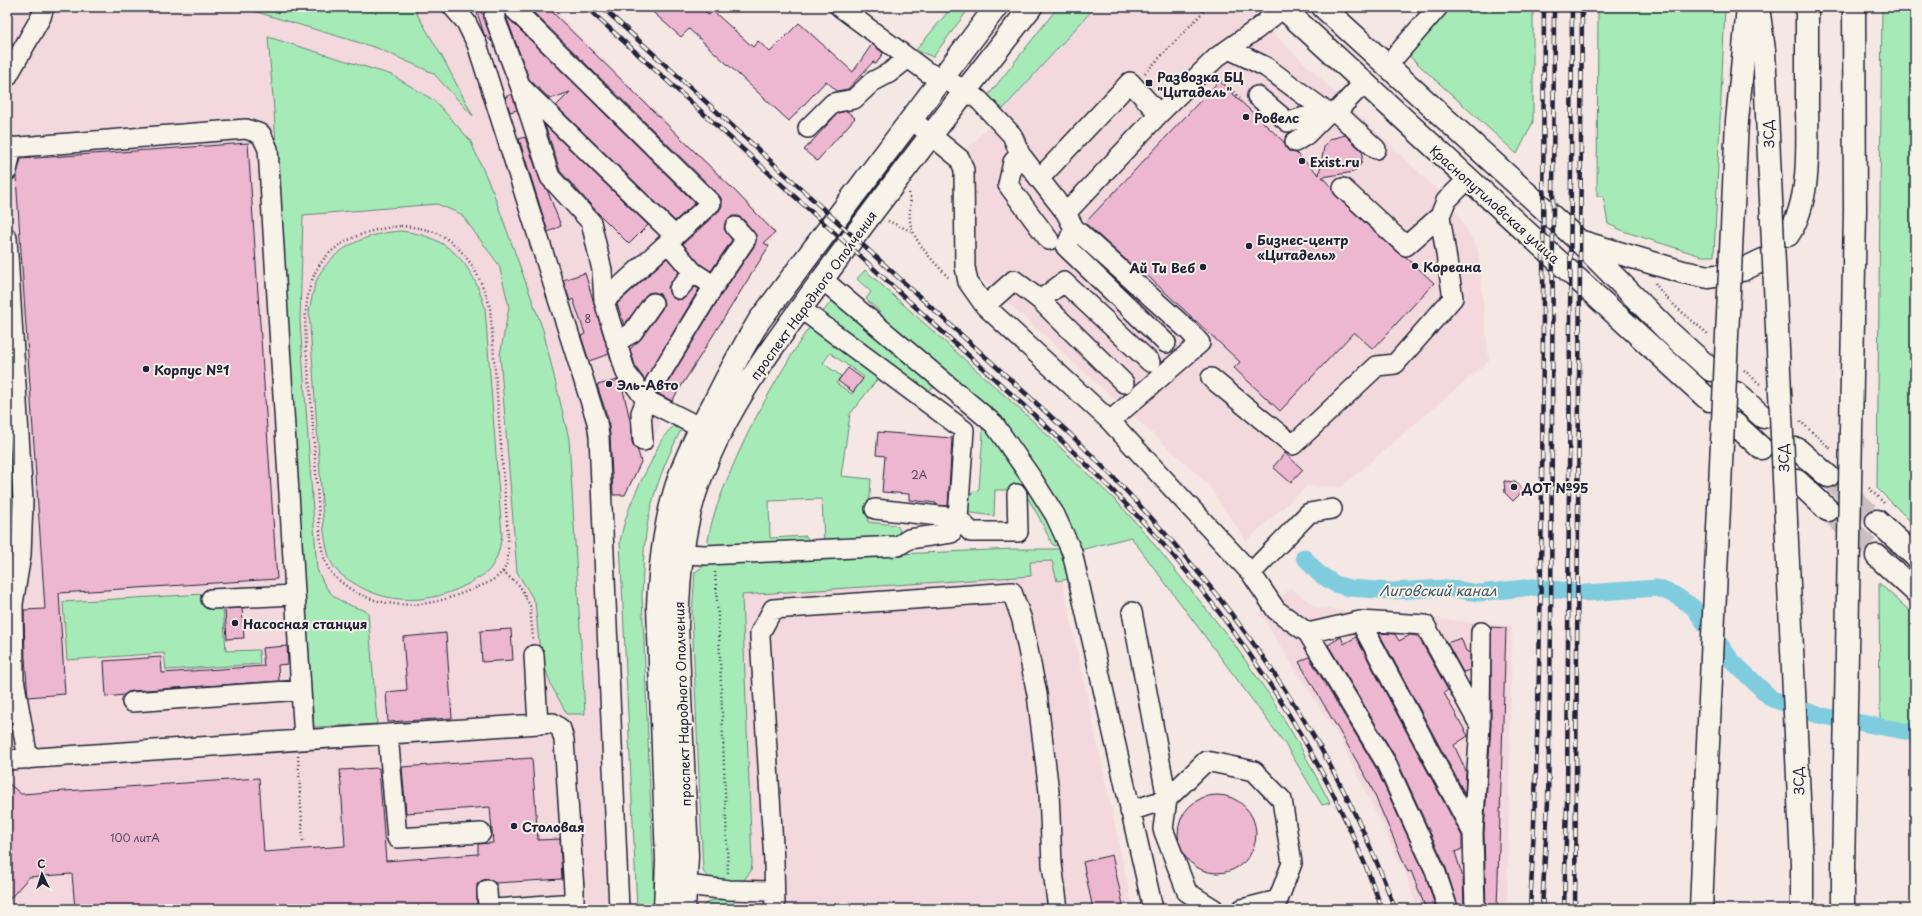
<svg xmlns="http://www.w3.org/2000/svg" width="1922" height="916" font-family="'Playpen Sans',sans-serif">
	<rect width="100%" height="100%" fill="#f5e7e3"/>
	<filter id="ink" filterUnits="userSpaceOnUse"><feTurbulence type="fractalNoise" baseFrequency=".025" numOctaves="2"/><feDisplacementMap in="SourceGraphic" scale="8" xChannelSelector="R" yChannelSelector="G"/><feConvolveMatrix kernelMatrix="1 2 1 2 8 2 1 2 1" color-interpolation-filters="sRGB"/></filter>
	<g filter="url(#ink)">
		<path fill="#f3d9dd" d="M 7,7 L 551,7 L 777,232 L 670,405 L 625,495 L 609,496 L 626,909 L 7,909 Z
			M 1096,7 L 1246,7 L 1452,204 L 1478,250 L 1489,361 L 1341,487 L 1307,486 L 1246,541 L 1206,482 L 973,271 L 965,152 Z
			M 1056,552 L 1133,909 L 734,909 L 721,575 Z
			M 1291,588 L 1317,608 L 1512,626 L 1507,909 L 1417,909 L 1407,877 L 1340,739 L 1260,614 Z"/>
		<path fill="#a6ebb7" stroke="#648679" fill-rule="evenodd" d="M 240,7 L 413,7 L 445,62 L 473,116 L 433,73 L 377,48 Z
			M 952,7 L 970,7 L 933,57 L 916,50 Z
			M 1058,7 L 1095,7 L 1003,109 L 987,97 Z
			M 1444,7 L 1533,7 L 1533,122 L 1517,154 L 1407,54 Z
			M 1598,7 L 1725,7 L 1714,256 L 1701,256 L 1626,232 L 1608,224 L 1603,196 L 1597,196 Z
			M 1882,7 L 1915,7 L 1915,526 L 1877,488 Z
			M 268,37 L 392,75 L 435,101 L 470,140 L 493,192 L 543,330 L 569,439 L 585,714 L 567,714 L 551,685 L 540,653 L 535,602 L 517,572 L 500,355 L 509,307 L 499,265 L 461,214 L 437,204 L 303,215 L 300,321 L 317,569 C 330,600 339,601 368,612 L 377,724 L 314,727 L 285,321 L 274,110 Z
			M 401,231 C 449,236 472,263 485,308 L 502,535 C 500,547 498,558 490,569 C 485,575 475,580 468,584 C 431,604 388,606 352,582 C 345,578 336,572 332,564 C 327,554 326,542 324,532 L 309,311 C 312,300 313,286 319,275 C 336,246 369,233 401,231 Z
			M 865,270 L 1034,422 L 1119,504 L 1145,533 L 1232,641 L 1272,699 L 1300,746 L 1330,803 L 1322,805 L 1285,744 L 1131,537 L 1080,550 L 1056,501 L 879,316 L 881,313 L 866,299 L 871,292 L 857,279 Z
			M 832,301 L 936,387 L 927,391 L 821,314 Z
			M 811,327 L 879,377 L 850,414 L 841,476 L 871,479 L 868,522 L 895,525 L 898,527 L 900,530 L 898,537 L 824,542 L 822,499 L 769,501 L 770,538 L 806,536 L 810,541 L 707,547 C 710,523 718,502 727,480 C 748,427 777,378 807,330 ZM 830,353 L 864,377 L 852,394 L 836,383 L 841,376 L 823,363 Z
			M 674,426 L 682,428 C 665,461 651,496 646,533 C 643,553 643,574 642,595 L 655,909 L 637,909 L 620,542 C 625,513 637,488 651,462 C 657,449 662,435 674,426 Z
			M 983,426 C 1013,457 1040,504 1057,543 L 1056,546 L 1052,544 L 1039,517 L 1023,490 L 995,490 L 994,516 L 965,512 L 969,495 L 979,489 L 983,434 L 982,428 Z
			M 1015,549 L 1059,549 L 1069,579 L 1057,581 L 1052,561 L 1030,562 L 1031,576 L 742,595 L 752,863 L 751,871 L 743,881 C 728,881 711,885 703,871 L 692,615 L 695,572 L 710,562 Z
			M 1879,583 L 1915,616 L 1915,728 L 1880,721 Z
			M 222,593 L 226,651 L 259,650 L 260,664 L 166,670 L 164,653 L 67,660 L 63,602 Z
			M 734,898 L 734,909 L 698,909 L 710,901 Z"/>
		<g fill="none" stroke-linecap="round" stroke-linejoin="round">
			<path stroke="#80ccdf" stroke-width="17" d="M 1304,557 L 1318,573 L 1335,584 L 1349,588 L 1392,591 L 1446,588 L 1479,593 L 1533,587 L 1586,593 L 1657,588 L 1675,595 L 1693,607 L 1732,661 L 1772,699 L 1818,715 L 1915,733"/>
		</g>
		<path fill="#edb7d0" stroke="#22223b" d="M 528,7 L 547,7 L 738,194 L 775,233 L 764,243 L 769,246 L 672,401 L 657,393 L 664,389 L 723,292 L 755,245 L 756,235 L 743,219 L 738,216 L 732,216 L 725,223 L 724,229 L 732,240 L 711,271 L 700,264 L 683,244 L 719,211 L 722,206 L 722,200 L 719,195 Z
			M 647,7 L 701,7 L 709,15 L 713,11 L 753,47 L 758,41 L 770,52 L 799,23 L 853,72 L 872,44 L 883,53 L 876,64 L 873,62 L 848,89 L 837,91 L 826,81 L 789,121 L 689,29 L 681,37 Z
			M 476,9 L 484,15 L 492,42 L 484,34 Z
			M 506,16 L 695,203 L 675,221 L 556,106 L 570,92 L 550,99 L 529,79 Z
			M 1219,81 L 1284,142 L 1286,148 L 1290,152 L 1296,153 L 1319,175 L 1324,147 L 1330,139 L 1345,135 L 1363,152 L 1361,164 L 1354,172 L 1322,177 L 1332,188 L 1336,196 L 1399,254 L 1406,257 L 1434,283 L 1373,349 L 1354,332 L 1280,411 L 1234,368 L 1240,362 L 1137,266 L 1135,268 L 1085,223 Z
			M 512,94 L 517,110 L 510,112 L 505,97 Z
			M 847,111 L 855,118 L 817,161 L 804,150 L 838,113 Z
			M 545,125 L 648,225 L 629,244 L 600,215 L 560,171 Z
			M 525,137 L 540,180 L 548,192 L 561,226 L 548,232 L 519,139 Z
			M 248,143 L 277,579 L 59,593 L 65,694 L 28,697 L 25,658 L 24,610 L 45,609 L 16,177 L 21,159 Z
			M 667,258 L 679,272 L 668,287 L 669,292 L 672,297 L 677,300 L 682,299 L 695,287 L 699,289 L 645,380 L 636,368 L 630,349 L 641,339 L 662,309 L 664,304 L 663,299 L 660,294 L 654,292 L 648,293 L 624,325 L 617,304 Z
			M 585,273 L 609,354 L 589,361 L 581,336 L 585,334 L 573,299 L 570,301 L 563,280 Z
			M 848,368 L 863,379 L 853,392 L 838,381 Z
			M 618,380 L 622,386 L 630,420 L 632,442 L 634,447 L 638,451 L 641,462 L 625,495 L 613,495 L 610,434 L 608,419 L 597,385 Z
			M 878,432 L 952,438 L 948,506 L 936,505 L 936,503 L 909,500 L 909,494 L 882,492 L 885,456 L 876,455 Z
			M 1285,453 L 1303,470 L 1291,483 L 1273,467 Z
			M 1504,481 L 1515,482 L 1524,490 L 1513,501 L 1505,493 Z
			M 242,608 L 244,638 L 227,639 L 225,609 Z
			M 1491,627 L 1506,628 L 1497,909 L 1486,909 L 1484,833 L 1491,725 Z
			M 511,629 L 513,660 L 482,662 L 480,631 Z
			M 446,633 L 452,718 L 388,722 L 386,692 L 407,690 L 403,637 Z
			M 1379,633 L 1395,634 L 1399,641 L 1410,635 L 1418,636 L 1448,690 L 1444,693 L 1468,736 L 1454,745 L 1466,771 L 1465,794 Z
			M 1341,637 L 1344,644 L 1356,637 L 1462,836 L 1462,849 L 1455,852 L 1463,878 L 1464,909 L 1459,909 L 1445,865 L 1396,758 L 1328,645 Z
			M 1461,638 L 1466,651 L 1470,653 L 1470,670 L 1463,672 L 1447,643 Z
			M 287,646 L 288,664 L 278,665 L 279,681 L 131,691 L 124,695 L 106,697 L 104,661 L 161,657 L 162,673 L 264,666 L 262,648 Z
			M 1309,657 L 1376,768 L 1425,874 L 1436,909 L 1426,909 L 1411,871 L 1408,872 L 1369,782 L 1299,662 Z
			M 532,758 L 538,840 L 560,839 L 562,879 L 495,883 L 487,879 L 481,881 L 477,884 L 477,909 L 75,909 L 72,874 L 29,877 L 7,902 L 7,860 L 9,860 L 7,831 L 7,782 L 21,794 L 259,778 L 264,852 L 345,846 L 340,770 L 379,768 L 386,861 L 478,854 L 478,844 L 493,843 L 490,807 L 406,813 L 402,767 Z
			M1178 834a39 39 0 1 1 78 0a39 39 0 1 1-78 0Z
			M 1112,855 L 1124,909 L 1093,909 L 1083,862 Z"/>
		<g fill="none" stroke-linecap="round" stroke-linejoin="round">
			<path stroke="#cbc0c1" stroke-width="22" stroke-dasharray="22 11" stroke-linecap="butt" d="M 1828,476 L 1877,521
				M 1828,510 L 1877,556"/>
			<defs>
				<path id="minor" d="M 453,7 L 466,22 L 477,44 L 597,422 L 599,436 L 619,909
					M 497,7 L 494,16 L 520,85 L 550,177 L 591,222 L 602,270 L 604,301 L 626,373 L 646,400 L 701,428
					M 512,7 L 711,203 L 604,301
					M 840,7 L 927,72 L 966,90 L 979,100 L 1012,135 L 1020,154 L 1066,213 L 1159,114 L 1217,57 L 1257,29 L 1283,8
					M 1229,49 L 1266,67 L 1328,113
					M 1387,66 L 1438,7
					M 7,77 L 41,17 L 44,7
					M 521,87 L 675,236
					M 1257,96 L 1288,122 L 1314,114 L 1328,113
					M 1336,112 L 1376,149
					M 911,119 L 960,159 L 964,170 L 965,267 L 968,282 L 985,306 L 1110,421 L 1251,573 L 1276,610 L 1308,633 L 1386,763 L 1435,870 L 1448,909
					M 808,128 L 833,103 L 854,99 L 872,82 L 889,73 L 907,59
					M 1295,142 L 1306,135 L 1328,113 L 1336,112 L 1364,83
					M 7,148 L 246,129 L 261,134 L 268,149 L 304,739
					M 1020,154 L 1013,162 L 1008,185 L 1049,240
					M 7,171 L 12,147
					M 1039,179 L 1130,82 L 1159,114
					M 1343,188 L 1406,246 L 1440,216 L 1446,201 L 1468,179
					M 1066,213 L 1074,228 L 1189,331 L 1200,343 L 1110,421
					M 1074,228 L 1066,247 L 1166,343
					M 7,238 L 23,501 L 21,555 L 13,604 L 14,679 L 28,759
					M 668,243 L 693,272 L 714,286
					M 822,279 L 994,424 L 1033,480 L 1055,515 L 1072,552 L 1153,909
					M 679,289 L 693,272
					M 1040,300 L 1124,383
					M 985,306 L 1014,280 L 1040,300 L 1064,282 L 1150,362
					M 616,342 L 632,333 L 653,303
					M 1211,378 L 1293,445 L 1377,366 L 1395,364 L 1453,298 L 1440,216
					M 655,383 L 714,286 L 746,239 L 735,227
					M 643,441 L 641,413 L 646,400
					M 875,509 L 958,518 L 971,532 L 1018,532 L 1017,494
					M 682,554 L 706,555 L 898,546 L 909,539 L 951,533 L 958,518 L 964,430 L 800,308
					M 1251,573 L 1309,513 L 1332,509
					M 211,599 L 294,595
					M 1132,612 L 1167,799 L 1163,829 L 1187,892 L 1214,909
					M 1360,621 L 1425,625 L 1479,724
					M 1308,633 L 1360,621 L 1473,833
					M 534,655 L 538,724
					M 132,702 L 301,690
					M 388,734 L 397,838 L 481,833
					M 7,760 L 553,723 L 561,729 L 564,740 L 574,890 L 574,909
					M 1130,811 L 1167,799 L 1206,761 L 1254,771 L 1282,800 L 1292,863 L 1278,900 L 1242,909
					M 686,885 L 729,890 L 773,891
					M 487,890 L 488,909
					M 494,909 L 574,903
					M 775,909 L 774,861 L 760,637 L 760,633 L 773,609 L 1012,592 L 1022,620 L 1037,694 L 1049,792 L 1052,864 L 1058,909
					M 1475,909 L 1473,833 L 1480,725 L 1481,632"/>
				<path id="major" d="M 1282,7 L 1709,400
					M 1323,7 L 1579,241 L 1669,332 L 1711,370
					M 1788,235 C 1812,200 1807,142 1807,101 C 1807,70 1807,38 1807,7
					M 1582,242 L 1683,272 L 1709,277 L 1715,276
					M 1742,270 L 1763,260
					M 1736,393 L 1763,417
					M 1735,424 L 1761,448
					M 1797,449 L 1828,476
					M 1797,481 L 1828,510
					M 1877,521 L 1915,556
					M 1877,556 L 1915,591
					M 665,909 L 667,861 L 658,606 C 660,563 665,519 679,478 C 688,452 701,427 714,403 C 728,375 743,347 759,321 L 996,7
					M 684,909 L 687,856 L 677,626 C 679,576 682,526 700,479 C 729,400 783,332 833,265 C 897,178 964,92 1031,7
					M 1701,909 L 1707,765"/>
				<path id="highway" d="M 1843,909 L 1843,872"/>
			</defs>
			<use href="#minor" stroke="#22223b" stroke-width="22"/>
			<use href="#major" stroke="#22223b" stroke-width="25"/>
			<use href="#highway" stroke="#22223b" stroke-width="25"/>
			<path stroke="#22223b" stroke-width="2.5" stroke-dasharray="1 3" stroke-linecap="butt" d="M 1145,73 L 1208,7
				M 1219,78 L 1240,98
				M 909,193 C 912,203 909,210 910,220 C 911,240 936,264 949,278
				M 888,221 L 911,231
				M 401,226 C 412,227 424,228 434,232 C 465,245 481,277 490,307 L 508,534 C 508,545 510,563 502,572 C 493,583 477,587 465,592 C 428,608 384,611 349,588 C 341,582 332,576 328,567 C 322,557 321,544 320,532 C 317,488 314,443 311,399 C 308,361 298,309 315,273 C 330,241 368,229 401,226 Z
				M 1655,283 C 1669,304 1691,319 1709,335
				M 1744,370 L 1761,385
				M 1800,421 L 1832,450
				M 1869,488 L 1884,503
				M 503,572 L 520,586 L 530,606 L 533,639
				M 715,572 L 719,631 L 728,873
				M 298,756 L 303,841"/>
			<use href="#minor" stroke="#f7f3e8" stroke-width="19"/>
			<use href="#major" stroke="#f7f3e8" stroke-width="22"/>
			<use href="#highway" stroke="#f7f3e8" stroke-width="22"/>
			<defs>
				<path id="rail" d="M 586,7 C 699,110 813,212 925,316 C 1003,387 1084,457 1155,535 C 1252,643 1334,772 1382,909
					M 602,7 L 1070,434 C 1210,570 1328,723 1395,909
					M 1530,909 C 1546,609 1542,308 1544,7
					M 1542,909 L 1548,802 L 1551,627 L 1554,7
					M 1564,909 L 1567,803 L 1572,7
					M 1575,909 L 1582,7"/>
			</defs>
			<use href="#rail" stroke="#22223b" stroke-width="4.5"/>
			<use href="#rail" stroke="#f7f3e8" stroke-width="3" stroke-dasharray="9" stroke-linecap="butt"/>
			<defs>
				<path id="major-bridge" d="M 1707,765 L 1737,121 L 1748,7"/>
				<path id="highway-bridge" d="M 1758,7 L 1764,50 L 1802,863 L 1802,909
					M 1843,872 L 1855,210 L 1854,7"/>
			</defs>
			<use href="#major-bridge" stroke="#22223b" stroke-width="25" stroke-linecap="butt"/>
			<use href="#highway-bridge" stroke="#22223b" stroke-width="25" stroke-linecap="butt"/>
			<use href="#major-bridge" stroke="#f7f3e8" stroke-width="22"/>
			<use href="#highway-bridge" stroke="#f7f3e8" stroke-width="22"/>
		</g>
	</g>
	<g fill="#22223b" stroke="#f7f3e8" stroke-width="1.5">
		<rect x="1145" y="79" width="8" height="8" rx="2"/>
		<circle cx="1246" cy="117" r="4"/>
		<circle cx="1302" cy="161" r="4"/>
		<circle cx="1249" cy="246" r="4"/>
		<circle cx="1415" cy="266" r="4"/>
		<circle cx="1203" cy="267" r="4"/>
		<circle cx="146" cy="369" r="4"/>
		<circle cx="609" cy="384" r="4"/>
		<circle cx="1514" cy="487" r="4"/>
		<circle cx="235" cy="623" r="4"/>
		<circle cx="514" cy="826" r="4"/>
	</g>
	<g text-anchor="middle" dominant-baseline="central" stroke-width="4" stroke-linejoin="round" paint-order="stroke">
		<g font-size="11" fill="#554760">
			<text x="588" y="318">8</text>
			<text x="919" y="474">2А</text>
			<text x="135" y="837">100 литА</text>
		</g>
		<g font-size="13" font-weight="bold" fill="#22223b" stroke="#f7f3e8" text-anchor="start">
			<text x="1157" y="76">Развозка БЦ<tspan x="1157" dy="15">"Цитадель"</tspan></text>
			<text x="1254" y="117">Ровелс</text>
			<text x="1310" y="161">Exist.ru</text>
			<text x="1257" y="239">Бизнес-центр<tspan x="1257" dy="15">«Цитадель»</tspan></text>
			<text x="1423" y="266">Кореана</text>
			<text x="1195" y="267" text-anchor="end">Ай Ти Веб</text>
			<text x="154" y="369">Корпус №1</text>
			<text x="617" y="384">Эль-Авто</text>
			<text x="1522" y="487">ДОТ №95</text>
			<text x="243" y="623">Насосная станция</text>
			<text x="522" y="826">Столовая</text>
		</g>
		<g font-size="13" fill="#22223b" stroke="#f7f3e8">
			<text transform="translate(1768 134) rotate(-93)">ЗСД</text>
			<text transform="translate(1495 204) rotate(42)">Краснопутиловская улица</text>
			<text transform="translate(813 295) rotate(-54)">проспект Народного Ополчения</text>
			<text transform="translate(1783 458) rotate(-93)">ЗСД</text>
			<text transform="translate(682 704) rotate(-92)">проспект Народного Ополчения</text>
			<text transform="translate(1798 781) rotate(-93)">ЗСД</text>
		</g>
		<g font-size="14" font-style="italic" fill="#3e556c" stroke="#f7f3e8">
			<text x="1438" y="590">Лиговский канал</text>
		</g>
	</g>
	<rect width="1922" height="916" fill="none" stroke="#f7f3e8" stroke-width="24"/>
	<rect x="12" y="12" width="1898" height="892" fill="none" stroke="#22223b" stroke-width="1.5" filter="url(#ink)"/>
	<g transform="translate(42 874) rotate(356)" stroke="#f7f3e8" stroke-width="3" paint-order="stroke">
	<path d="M0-3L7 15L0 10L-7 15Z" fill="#22223b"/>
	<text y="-6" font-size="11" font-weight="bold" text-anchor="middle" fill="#22223b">С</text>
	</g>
</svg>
